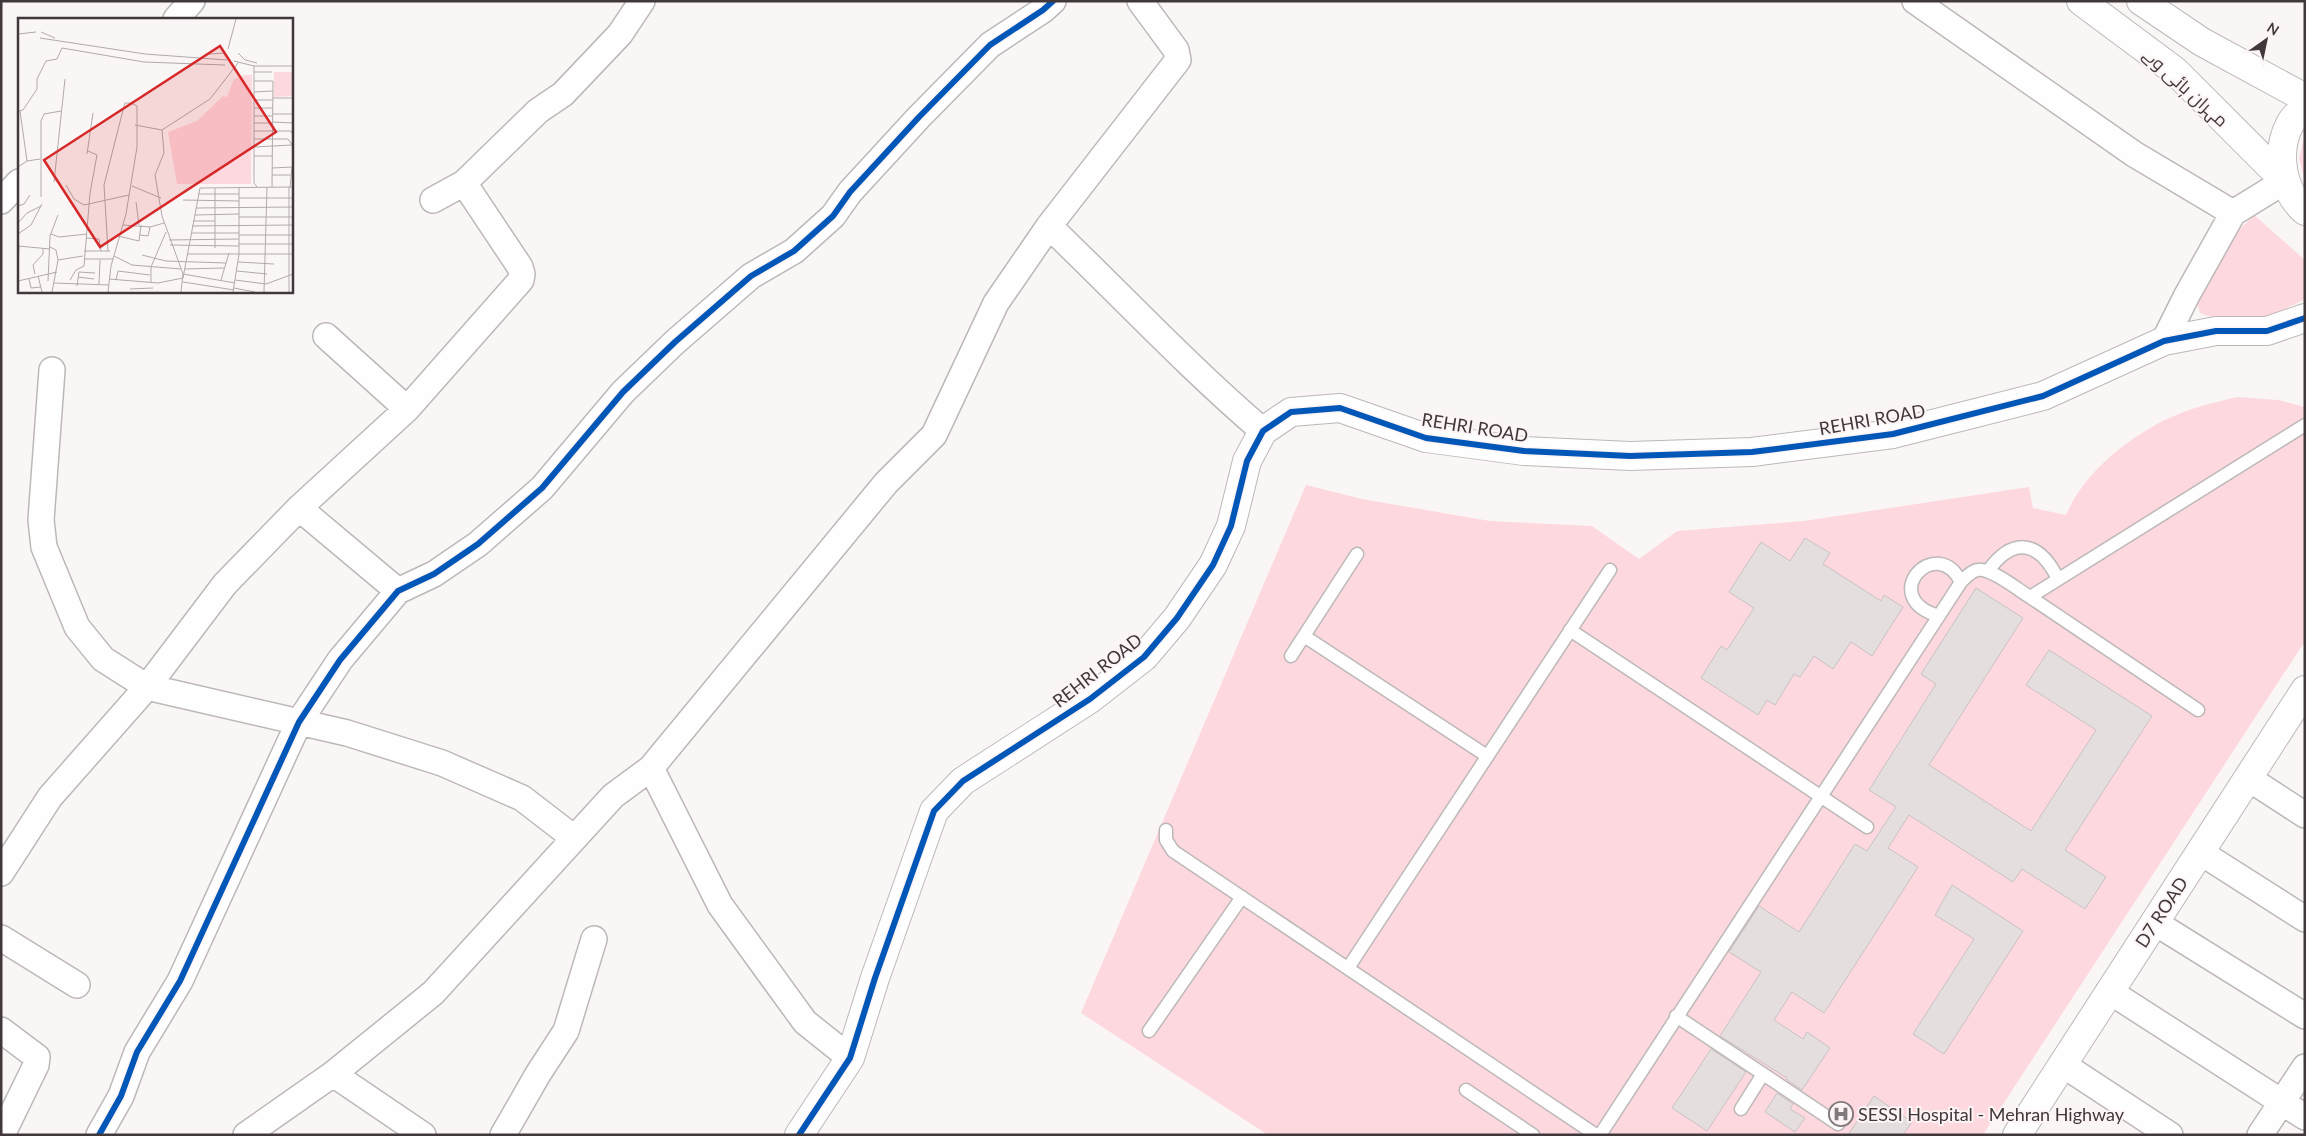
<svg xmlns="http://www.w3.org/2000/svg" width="2306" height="1136" font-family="Lato,Cairo,sans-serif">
	<rect width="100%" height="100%" fill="#fbf6f6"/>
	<path fill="#fdd8de" d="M 2305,133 L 2305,181 L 2299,158 Z
		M 2254,215 L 2305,260 L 2305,299 C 2272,317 2237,328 2200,313 L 2196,301 L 2233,236 Z
		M 2237,397 L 2278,400 L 2305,407 L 2305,641 L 1983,1135 L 1268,1135 L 1081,1013 L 1306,485 L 1362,499 L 1490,521 L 1592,526 L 1639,559 L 1677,531 L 1804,521 L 2029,487 L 2033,508 L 2066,515 C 2086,467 2143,425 2192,409 C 2207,404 2222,401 2237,397 Z"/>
	<path fill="#e4dedf" stroke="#c8c2c3" d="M 1805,538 L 1830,553 L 1823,564 L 1881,601 L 1884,595 L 1903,607 L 1872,656 L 1851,642 L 1833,669 L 1814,656 L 1800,677 L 1794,674 L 1775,705 L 1767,700 L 1758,715 L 1701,678 L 1721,646 L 1727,650 L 1754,608 L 1729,592 L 1761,542 L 1790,561 Z
		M 1976,588 L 2023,618 L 1929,765 L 2031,831 L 2096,730 L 2026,685 L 2049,650 L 2152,716 L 2065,850 L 2106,877 L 2085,909 L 2022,869 L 2013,882 L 1909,815 L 1888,848 L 1918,867 L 1824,1013 L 1792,992 L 1774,1020 L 1803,1039 L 1807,1032 L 1830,1048 L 1802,1090 L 1786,1079 L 1787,1078 L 1720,1036 L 1761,972 L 1729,952 L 1759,906 L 1799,932 L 1855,844 L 1867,851 L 1896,807 L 1869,790 L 1936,684 L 1921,674 Z
		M 1952,885 L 2023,931 L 1944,1054 L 1913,1034 L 1974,939 L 1935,915 Z
		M 1711,1049 L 1746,1072 L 1707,1131 L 1672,1108 Z
		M 1777,1093 L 1793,1104 L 1790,1109 L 1805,1118 L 1795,1132 L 1765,1112 Z
		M 1874,1096 L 1912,1122 L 1903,1135 L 1848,1135 Z"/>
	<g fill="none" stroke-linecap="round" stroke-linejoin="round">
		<defs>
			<path id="lane" d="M 1988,571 C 2014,535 2040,542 2058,579
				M 2030,597 L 2198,710
				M 1939,616 C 1876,598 1936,532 1961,582
				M 1570,630 L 1867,827
				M 1304,636 L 1487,756
				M 1291,656 L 1357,554
				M 1166,830 L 1166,840 L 1173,851 L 1596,1135
				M 1348,968 L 1610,570
				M 1676,1016 L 1838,1124
				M 1149,1031 L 1242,897
				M 1466,1090 L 1533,1135
				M 1741,1109 L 1763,1074
				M 1600,1135 L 1961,582 C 1966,577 1970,572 1977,570 C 1991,567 2018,590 2030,597 L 2305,425"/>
			<path id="street" d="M 1915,1 L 2134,154 L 2233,213
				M 176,19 L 192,1
				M 433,200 L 464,183 L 538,111 L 563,94 L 620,34 L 642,1
				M 1,201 L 19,182
				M 1049,226 C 1120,294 1188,367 1263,431
				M 326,336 L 407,409
				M 2164,341 L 2187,295 L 2233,213 L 2285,181
				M 52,370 L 41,520 L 44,547 L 77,627 L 103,659 L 147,687 L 347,733 L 442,763 L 522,798 L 574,838
				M 299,508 L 398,591
				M 651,768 L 720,905 L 805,1022 L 850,1058
				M 2248,778 L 2305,815
				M 2200,852 L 2305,919
				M 1,873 L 50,797 L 147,687 L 225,584 L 299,508 L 407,409 L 521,280 L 522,274 L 520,267 L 464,183
				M 2154,922 L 2305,1016
				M 1,938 L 77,985
				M 2109,991 L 2305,1117
				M 1,1030 L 37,1057 L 36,1065 L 2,1135
				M 2062,1064 L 2170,1135
				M 333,1074 L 423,1135
				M 99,1135 L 121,1096 L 137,1052 L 180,981 L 299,722 L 340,660 L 398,591 L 434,574 L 478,544 L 542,488 L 623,392 L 675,342 L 751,276 L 794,251 L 833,216 L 850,192 L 919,117 L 990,45 L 1043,10 L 1053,1
				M 246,1135 L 333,1074 L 433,993 L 613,796 L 651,768 L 886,483 L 934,435 L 996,303 L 1049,226 L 1178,60 L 1176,50 L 1140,1
				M 503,1135 L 538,1074 L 566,1031 L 594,939
				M 2260,1135 L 2305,1067"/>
			<path id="secondary" d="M 2081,1 L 2175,71 L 2285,181
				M 2141,1 L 2202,42 L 2305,98
				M 799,1135 L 850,1058 L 875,978 L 934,811 L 963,781 L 1090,699 L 1144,657 L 1177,618 L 1213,565 L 1231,526 L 1247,461 L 1263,431 L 1291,412 L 1340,408 L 1426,438 L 1524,451 L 1630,456 L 1752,452 L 1893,434 L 2043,396 L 2164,341 L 2216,331 L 2267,331 L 2305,318
				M 2017,1135 L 2305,690"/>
			<path id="primary" d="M 2305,106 C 2300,112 2293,118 2290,124 C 2275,152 2282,191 2305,211"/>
		</defs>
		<use href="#lane" stroke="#bdb8b8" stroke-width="15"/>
		<use href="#street" stroke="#bdb8b8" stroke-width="28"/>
		<use href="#secondary" stroke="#bdb8b8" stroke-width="30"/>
		<use href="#primary" stroke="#bdb8b8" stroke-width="30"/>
		<use href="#lane" stroke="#fefefe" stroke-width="12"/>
		<use href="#street" stroke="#fefefe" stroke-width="25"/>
		<use href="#secondary" stroke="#fefefe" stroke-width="28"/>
		<use href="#primary" stroke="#fefefe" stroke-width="28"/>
		<defs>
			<path id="cycleway" d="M 99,1135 L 121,1096 L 137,1052 L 180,981 L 299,722 L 340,660 L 398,591 L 434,574 L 478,544 L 542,488 L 623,392 L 675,342 L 751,276 L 794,251 L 833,216 L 850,192 L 919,117 L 990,45 L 1043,10 L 1053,1
				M 799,1135 L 850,1058 L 875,978 L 934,811 L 963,781 L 1090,699 L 1144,657 L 1177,618 L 1213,565 L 1231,526 L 1247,461 L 1263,431 L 1291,412 L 1340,408 L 1426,438 L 1524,451 L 1630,456 L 1752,452 L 1893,434 L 2043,396 L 2164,341 L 2216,331 L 2267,331 L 2305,318"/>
		</defs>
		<use href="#cycleway" stroke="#fdf4f5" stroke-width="9"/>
		<use href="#cycleway" stroke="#0057b8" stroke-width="6"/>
	</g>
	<defs>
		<symbol id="hospital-ring" viewBox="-11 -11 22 22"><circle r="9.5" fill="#fdf4f5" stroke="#817a7c" stroke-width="1.5"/><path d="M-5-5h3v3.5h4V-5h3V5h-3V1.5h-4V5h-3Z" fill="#817a7c"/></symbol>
	</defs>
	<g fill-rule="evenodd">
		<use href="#hospital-ring" x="1827" y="1100" width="28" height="28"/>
	</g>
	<g text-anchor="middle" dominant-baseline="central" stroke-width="4" stroke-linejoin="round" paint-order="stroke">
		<g font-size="18" fill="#40383a" stroke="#fdf4f5">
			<text transform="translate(2186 87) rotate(42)">مہران ہائی وے</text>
			<text transform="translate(1872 419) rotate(-10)">REHRI ROAD</text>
			<text transform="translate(1475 427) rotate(9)">REHRI ROAD</text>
			<text transform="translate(1097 670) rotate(-38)">REHRI ROAD</text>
			<text transform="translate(2161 912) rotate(-57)">D7 ROAD</text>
		</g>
		<g font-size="18" fill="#40383a" stroke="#fdf4f5" text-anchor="start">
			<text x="1858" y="1114">SESSI Hospital - Mehran Highway</text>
		</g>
	</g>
	<g transform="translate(18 18)">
		<rect width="275" height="275" fill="#fbf6f6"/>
		<path d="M 256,54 L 275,54 L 275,78 L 256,79 ZM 227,57 L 234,57 L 233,166 L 159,166 L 150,114 L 179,103 L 205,78 L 209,79 L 216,61 Z" fill="#fdd8de"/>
		<path fill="none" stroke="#b0aaab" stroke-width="1" d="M 23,14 L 37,20M 0,16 L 18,14M 22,20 L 127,36 L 209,42M 210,31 L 218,1M 220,35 L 227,42 L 239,45M 191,36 L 207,35M 216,43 L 236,48 L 275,48M 236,48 L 236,165 L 239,169M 236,54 L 254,54M 236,63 L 255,63 L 254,169M 236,74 L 255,73M 255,80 L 275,80M 236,82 L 255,82M 236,90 L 255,90M 0,93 L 5,92 L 19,71 L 19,61 L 28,43 L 39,41 L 44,30 L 126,44 L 207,47M 2,93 L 9,143M 255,96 L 275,96M 236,98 L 255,98M 255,104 L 275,105M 236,105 L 255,105M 117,107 L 144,112M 236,113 L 273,113 L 275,117M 236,121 L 270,121 L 275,128M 236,129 L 274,127M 69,136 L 75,95M 236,138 L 254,138M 0,149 L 9,143 L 22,141M 254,150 L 275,149M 254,157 L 273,157M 36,164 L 47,61M 48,167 L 56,181 L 66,187 L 111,177M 114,168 L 143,180M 271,169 L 271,274M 272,169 L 274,150M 180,176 L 221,176M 23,179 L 23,103 L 26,96 L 43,93M 221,180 L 275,180M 165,182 L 221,183M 118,184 L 121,207M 0,188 L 6,186 L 12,177M 178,190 L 275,189M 177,197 L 221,196M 221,199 L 275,199M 175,203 L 197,203M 0,205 L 9,195 L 23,188M 105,207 L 132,209 L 146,205M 174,208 L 275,207M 174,215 L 221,215M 0,216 L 13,207 L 24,186M 33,216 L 41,219 L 69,216M 122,217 L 130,218 L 132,209M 221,217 L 275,217M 100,218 L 121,223 L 123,207M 68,220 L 81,221 L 83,233M 151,222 L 221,221M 221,226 L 275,226M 152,227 L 221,228M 0,228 L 32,231M 32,229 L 38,232 L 40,242 L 34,274M 197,230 L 197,170M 66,233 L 92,233M 90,233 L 86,167 L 104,96 L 107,85 L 113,85 L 119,88 L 119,129 L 108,196 L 93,248 L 90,274M 169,236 L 275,236M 124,237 L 148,243 L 208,245M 96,238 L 114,247 L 163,251M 66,241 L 95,241M 40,242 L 65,238M 220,244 L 256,246M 0,247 L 1,228M 166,251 L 206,250M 219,253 L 249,256M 17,256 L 15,247 L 25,236 L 25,231M 165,256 L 217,265M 20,258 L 24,274M 60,259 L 76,261M 11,261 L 13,270 L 23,269M 91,261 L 140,265 L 165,260 L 182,170 L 275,169M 52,262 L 58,252 L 66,248 L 72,175 L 79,137 L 70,133M 98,262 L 100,253 L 132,257M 203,262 L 211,235M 217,262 L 248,266 L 275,256M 0,263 L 39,254M 30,263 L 32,218 L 40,197M 165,264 L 216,272M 36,265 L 91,267M 133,265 L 133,249 L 148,214M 81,266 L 82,242M 59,268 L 61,254 L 77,255M 216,270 L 237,274M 112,271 L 135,270M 163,274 L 165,256 L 144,198 L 137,157 L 146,135 L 144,112 L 192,81 L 220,45M 215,274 L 221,236 L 221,169M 246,274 L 249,169"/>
		<path fill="#d62828" fill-opacity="0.15" stroke="#d62828" stroke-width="2.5" d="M 202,28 L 258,114 L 82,229 L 26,142 Z"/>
		<rect width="275" height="275" fill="none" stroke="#40383a" stroke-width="2.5"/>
	</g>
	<rect width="2306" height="1136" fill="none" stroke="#40383a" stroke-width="5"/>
	<g transform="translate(2266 40) rotate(33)" stroke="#fdf4f5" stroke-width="4" paint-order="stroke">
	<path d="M0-4L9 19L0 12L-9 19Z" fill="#40383a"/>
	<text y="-8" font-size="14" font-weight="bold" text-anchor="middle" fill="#40383a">N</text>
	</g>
</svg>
